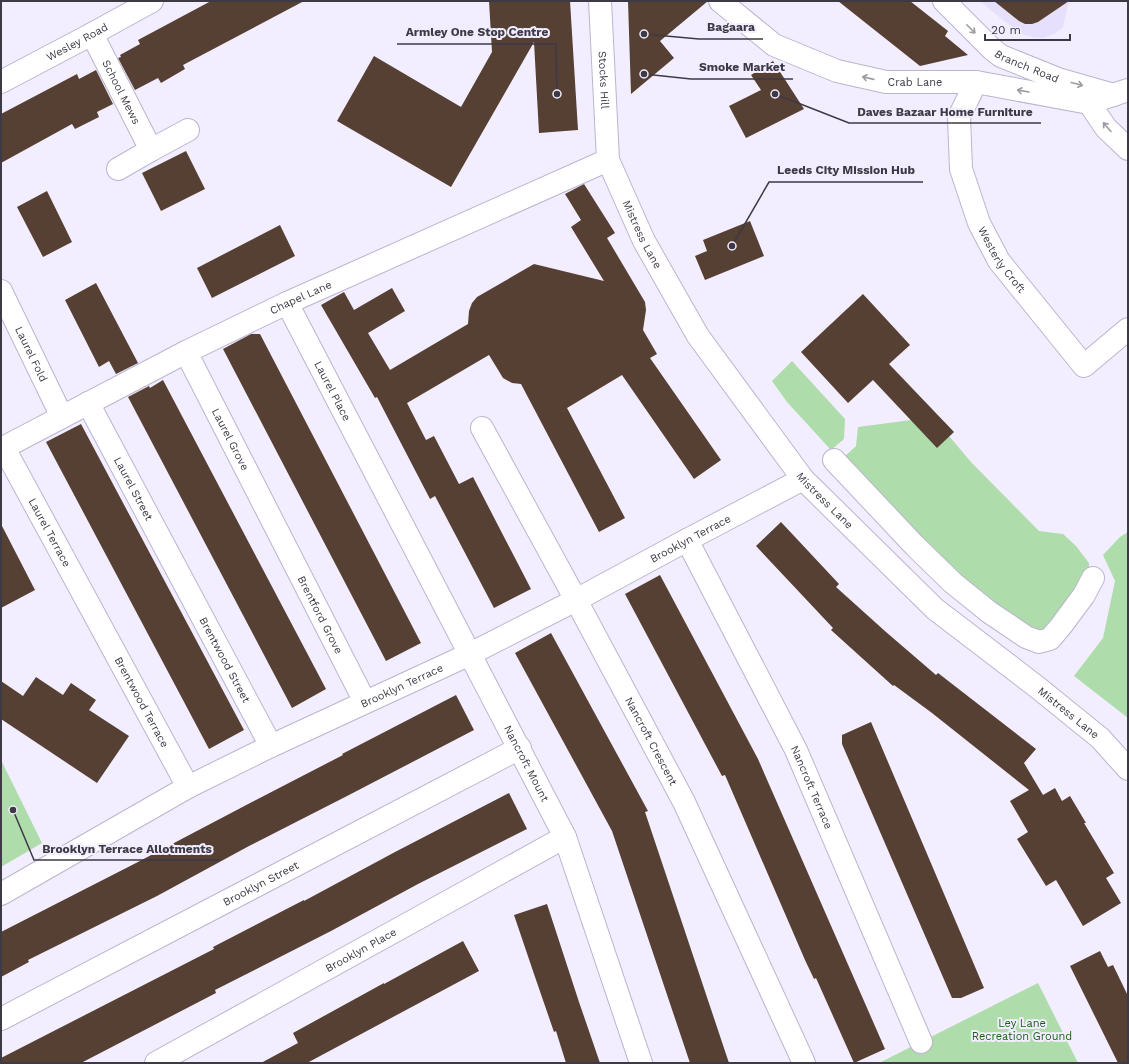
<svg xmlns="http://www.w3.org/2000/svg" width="1129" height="1064" font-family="'Work Sans',sans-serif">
	<rect width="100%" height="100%" fill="#f2eeff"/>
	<path fill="#e7e0fc" d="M 980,1 L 1069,1 L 1063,27 L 1054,34 L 1043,38 L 1032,37 L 1021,34 L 1004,21 Z"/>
	<path fill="#aedcaa" d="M 792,361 L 845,419 L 844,439 L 831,450 L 787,402 L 772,381 Z
		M 911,420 L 949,436 L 971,462 L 1039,531 L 1063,534 L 1076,546 L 1089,563 L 1088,581 L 1043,637 L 981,599 L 841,460 L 856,446 L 858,427 Z
		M 1128,532 L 1128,718 L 1074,676 L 1103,638 L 1115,581 L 1103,555 L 1120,537 Z
		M 1,760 L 42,843 L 1,867 Z
		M 1038,983 L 1078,1063 L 879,1063 Z"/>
	<path fill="#563f33" d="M 211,1 L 304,1 L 183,65 L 185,69 L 161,83 L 158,78 L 135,90 L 118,58 L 121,57 L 120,55 L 140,44 L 138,40 Z
		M 489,1 L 570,1 L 578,130 L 539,133 L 534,42 L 451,187 L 337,121 L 374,56 L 461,107 L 492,52 Z
		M 628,1 L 708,1 L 660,41 L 674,58 L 631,94 Z
		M 838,1 L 910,1 L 948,31 L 945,36 L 968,55 L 920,66 Z
		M 994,1 L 1069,1 L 1038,22 L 1032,24 L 1025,24 L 1019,21 Z
		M 773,61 L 804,109 L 746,138 L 729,106 L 761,90 L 751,75 Z
		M 96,70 L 113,104 L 97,112 L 99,117 L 75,129 L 72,124 L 1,163 L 1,114 L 77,74 L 79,79 Z
		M 186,151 L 205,189 L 161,211 L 142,173 Z
		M 584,184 L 615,233 L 607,238 L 645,302 L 646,310 L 643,330 L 657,354 L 650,358 L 721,460 L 694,479 L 622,375 L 567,408 L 625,518 L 599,532 L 521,384 L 512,383 L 503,378 L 489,355 L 407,403 L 426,440 L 434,436 L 459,484 L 473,477 L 531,589 L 494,608 L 435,496 L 430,499 L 377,397 L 375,398 L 321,305 L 344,292 L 354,310 L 392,288 L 405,311 L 368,333 L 390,370 L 468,324 L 469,311 L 472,303 L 477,297 L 534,264 L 604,281 L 571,227 L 581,220 L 565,194 Z
		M 47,191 L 72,242 L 43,257 L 17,207 Z
		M 750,221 L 764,256 L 705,280 L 695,256 L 707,251 L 703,240 Z
		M 280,225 L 295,256 L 212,298 L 197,268 Z
		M 96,283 L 138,363 L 116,374 L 109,361 L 99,367 L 65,300 Z
		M 863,294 L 910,345 L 889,364 L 954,432 L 937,448 L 873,380 L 848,403 L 801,352 Z
		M 251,334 L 260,334 L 421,643 L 386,661 L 223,349 Z
		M 163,380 L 326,689 L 292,708 L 128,397 L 149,386 L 150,388 Z
		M 81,424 L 244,730 L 209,749 L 46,442 Z
		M 781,522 L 839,584 L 836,587 L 886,632 L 936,675 L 938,673 L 1036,749 L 1024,763 L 1043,795 L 1055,788 L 1062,801 L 1070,796 L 1086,823 L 1084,823 L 1114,873 L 1106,878 L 1121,903 L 1083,926 L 1056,880 L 1046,886 L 1017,839 L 1028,832 L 1010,801 L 1029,790 L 932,713 L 894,685 L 893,686 L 831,630 L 833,628 L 756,546 Z
		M 1,524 L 35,590 L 1,608 Z
		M 660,575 L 758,759 L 885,1049 L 854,1063 L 816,978 L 814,979 L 805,960 L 725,775 L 722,776 L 625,594 Z
		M 551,633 L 648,811 L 645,812 L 729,1063 L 690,1063 L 612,831 L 515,653 Z
		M 36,677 L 63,695 L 71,683 L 96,700 L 89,710 L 129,736 L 97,783 L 1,719 L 1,681 L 23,696 Z
		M 456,695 L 474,730 L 349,795 L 249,846 L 157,896 L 28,960 L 29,962 L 1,977 L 1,932 L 136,863 L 252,802 L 343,755 L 342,754 Z
		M 871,722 L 984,988 L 961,998 L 952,998 L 842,744 L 842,735 Z
		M 509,793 L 527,829 L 418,884 L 331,931 L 215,990 L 216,993 L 81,1063 L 1,1063 L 1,1058 L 214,949 L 213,947 L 304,900 L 304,901 L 395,852 Z
		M 547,904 L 579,1002 L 600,1063 L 566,1063 L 556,1031 L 554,1032 L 534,974 L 514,915 Z
		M 463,941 L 479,971 L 307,1063 L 261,1063 L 298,1043 L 293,1033 L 384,983 L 384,984 Z
		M 1100,951 L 1108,967 L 1113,965 L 1128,996 L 1128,1063 L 1118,1063 L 1070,966 Z"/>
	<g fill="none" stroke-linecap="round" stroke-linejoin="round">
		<defs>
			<g id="minor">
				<path id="s1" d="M 600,1 L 608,160 L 644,241 L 698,336 L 803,479 L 935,609 L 1037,687 L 1100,738 L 1128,769"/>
				<path id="s2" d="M 720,1 L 774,45 L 837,71 L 886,82 L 976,82 L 1089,103 L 1128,90"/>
				<path id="s3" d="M 944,1 L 992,49 L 1001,56 L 1058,79 L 1114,95"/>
				<path id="s4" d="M 92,34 L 151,150 L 188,130"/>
				<path id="s5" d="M 1,82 L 92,34 L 152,1"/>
				<path id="s6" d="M 976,82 L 959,117 L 961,169 L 979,223 L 999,261 L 1084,366 L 1128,329"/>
				<path d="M 1089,103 L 1106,128 L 1128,149"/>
				<path d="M 118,169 L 151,150"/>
				<path id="s7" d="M 1,291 L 62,417"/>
				<path id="s8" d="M 287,303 L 565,837 L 641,1063"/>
				<path id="s9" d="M 186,352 L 365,702"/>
				<path id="s10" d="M 88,403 L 271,746"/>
				<path id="s11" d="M 482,428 L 576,600 L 684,802 L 804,1063"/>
				<path id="s12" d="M 4,448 L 188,787"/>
				<path id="s13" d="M 1,449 L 186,352 L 287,303 L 608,160"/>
				<path d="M 834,460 L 915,546 L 953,583 L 989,612 L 1026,637 L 1039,642 L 1050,639 L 1061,626 L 1084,595 L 1093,578"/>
				<path id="s14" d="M 687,540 L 796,750 L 921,1042"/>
				<path id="s15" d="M 1,894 L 188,787 L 271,746 L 470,654 L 576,600 L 687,540 L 803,479"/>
				<path id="s16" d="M 1,1019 L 520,748"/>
				<path id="s17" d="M 156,1063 L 565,837"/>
			</g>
		</defs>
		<use href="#minor" stroke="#bbb4cf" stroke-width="24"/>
		<use href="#minor" stroke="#fff" stroke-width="22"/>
	</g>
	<defs><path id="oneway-shaft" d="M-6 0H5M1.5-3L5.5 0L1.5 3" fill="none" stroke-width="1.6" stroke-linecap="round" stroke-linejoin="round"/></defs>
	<g stroke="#9e9ca2">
		<use href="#oneway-shaft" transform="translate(971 29) rotate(45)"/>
		<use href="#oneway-shaft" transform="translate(868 78) rotate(-167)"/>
		<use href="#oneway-shaft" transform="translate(1077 84) rotate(15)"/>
		<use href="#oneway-shaft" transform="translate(1023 91) rotate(-170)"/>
		<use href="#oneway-shaft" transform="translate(1107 127) rotate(-130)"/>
	</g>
	<g text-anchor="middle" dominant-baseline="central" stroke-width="4" stroke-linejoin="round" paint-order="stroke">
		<g font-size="11" fill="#3d3a45" stroke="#f2eeff">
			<text stroke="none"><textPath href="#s5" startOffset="86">Wesley Road</textPath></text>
			<text stroke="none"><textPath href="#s3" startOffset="107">Branch Road</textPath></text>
			<text stroke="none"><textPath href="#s1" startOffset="79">Stocks Hill</textPath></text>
			<text stroke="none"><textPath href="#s2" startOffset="217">Crab Lane</textPath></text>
			<text stroke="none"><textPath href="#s4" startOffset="65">School Mews</textPath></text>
			<text stroke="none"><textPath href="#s1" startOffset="241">Mistress Lane</textPath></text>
			<text stroke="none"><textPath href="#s6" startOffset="191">Westerly Croft</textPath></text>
			<text stroke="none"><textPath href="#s13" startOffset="336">Chapel Lane</textPath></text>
			<text stroke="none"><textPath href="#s7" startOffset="70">Laurel Fold</textPath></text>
			<text stroke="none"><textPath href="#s8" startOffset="99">Laurel Place</textPath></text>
			<text stroke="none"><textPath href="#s9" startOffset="98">Laurel Grove</textPath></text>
			<text stroke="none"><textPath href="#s10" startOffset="97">Laurel Street</textPath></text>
			<text stroke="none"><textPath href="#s1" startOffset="565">Mistress Lane</textPath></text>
			<text stroke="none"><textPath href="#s12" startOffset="96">Laurel Terrace</textPath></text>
			<text stroke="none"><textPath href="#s15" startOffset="776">Brooklyn Terrace</textPath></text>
			<text stroke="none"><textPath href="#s9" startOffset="295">Brentford Grove</textPath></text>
			<text stroke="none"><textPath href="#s10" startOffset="291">Brentwood Street</textPath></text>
			<text stroke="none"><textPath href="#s15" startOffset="452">Brooklyn Terrace</textPath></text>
			<text stroke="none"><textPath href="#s12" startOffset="289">Brentwood Terrace</textPath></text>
			<text stroke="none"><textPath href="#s1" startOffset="889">Mistress Lane</textPath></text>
			<text stroke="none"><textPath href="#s11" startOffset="356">Nancroft Crescent</textPath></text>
			<text stroke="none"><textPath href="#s8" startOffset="519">Nancroft Mount</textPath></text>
			<text stroke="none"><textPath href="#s14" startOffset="277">Nancroft Terrace</textPath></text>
			<text stroke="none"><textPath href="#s16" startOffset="293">Brooklyn Street</textPath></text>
			<text stroke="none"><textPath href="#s17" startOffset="234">Brooklyn Place</textPath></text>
		</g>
		<g font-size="11" fill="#185e18" stroke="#f2eeff">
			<text x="1022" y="1023">Ley Lane<tspan x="1022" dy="13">Recreation Ground</tspan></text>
		</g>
	</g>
	<path fill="none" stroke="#3d3a45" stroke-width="1.5" d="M644 34L699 39H763M557 94L556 44H397M644 74L691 79H793M775 94L849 123H1041M732 246L769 182H923M13 810L34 860H220"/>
	<g fill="#3d3a45" stroke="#f2eeff" stroke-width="1.5">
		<circle cx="644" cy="34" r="4"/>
		<circle cx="557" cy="94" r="4"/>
		<circle cx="644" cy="74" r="4"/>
		<circle cx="775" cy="94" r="4"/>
		<circle cx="732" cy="246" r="4"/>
		<circle cx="13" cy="810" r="4"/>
	</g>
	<g font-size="12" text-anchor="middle" font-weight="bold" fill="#3d3a45" stroke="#f2eeff" stroke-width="4" stroke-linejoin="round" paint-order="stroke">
		<text x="731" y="31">Bagaara</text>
		<text x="477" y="36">Armley One Stop Centre</text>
		<text x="742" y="71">Smoke Market</text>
		<text x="945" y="116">Daves Bazaar Home Furniture</text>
		<text x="846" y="174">Leeds City Mission Hub</text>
		<text x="127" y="853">Brooklyn Terrace Allotments</text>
	</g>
	<rect width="1129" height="1064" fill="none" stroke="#3d3a45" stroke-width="4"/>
	<path d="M985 34v6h85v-6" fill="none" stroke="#3d3a45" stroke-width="2"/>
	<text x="991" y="34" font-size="12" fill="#3d3a45" stroke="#f2eeff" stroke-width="3" paint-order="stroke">20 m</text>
</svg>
